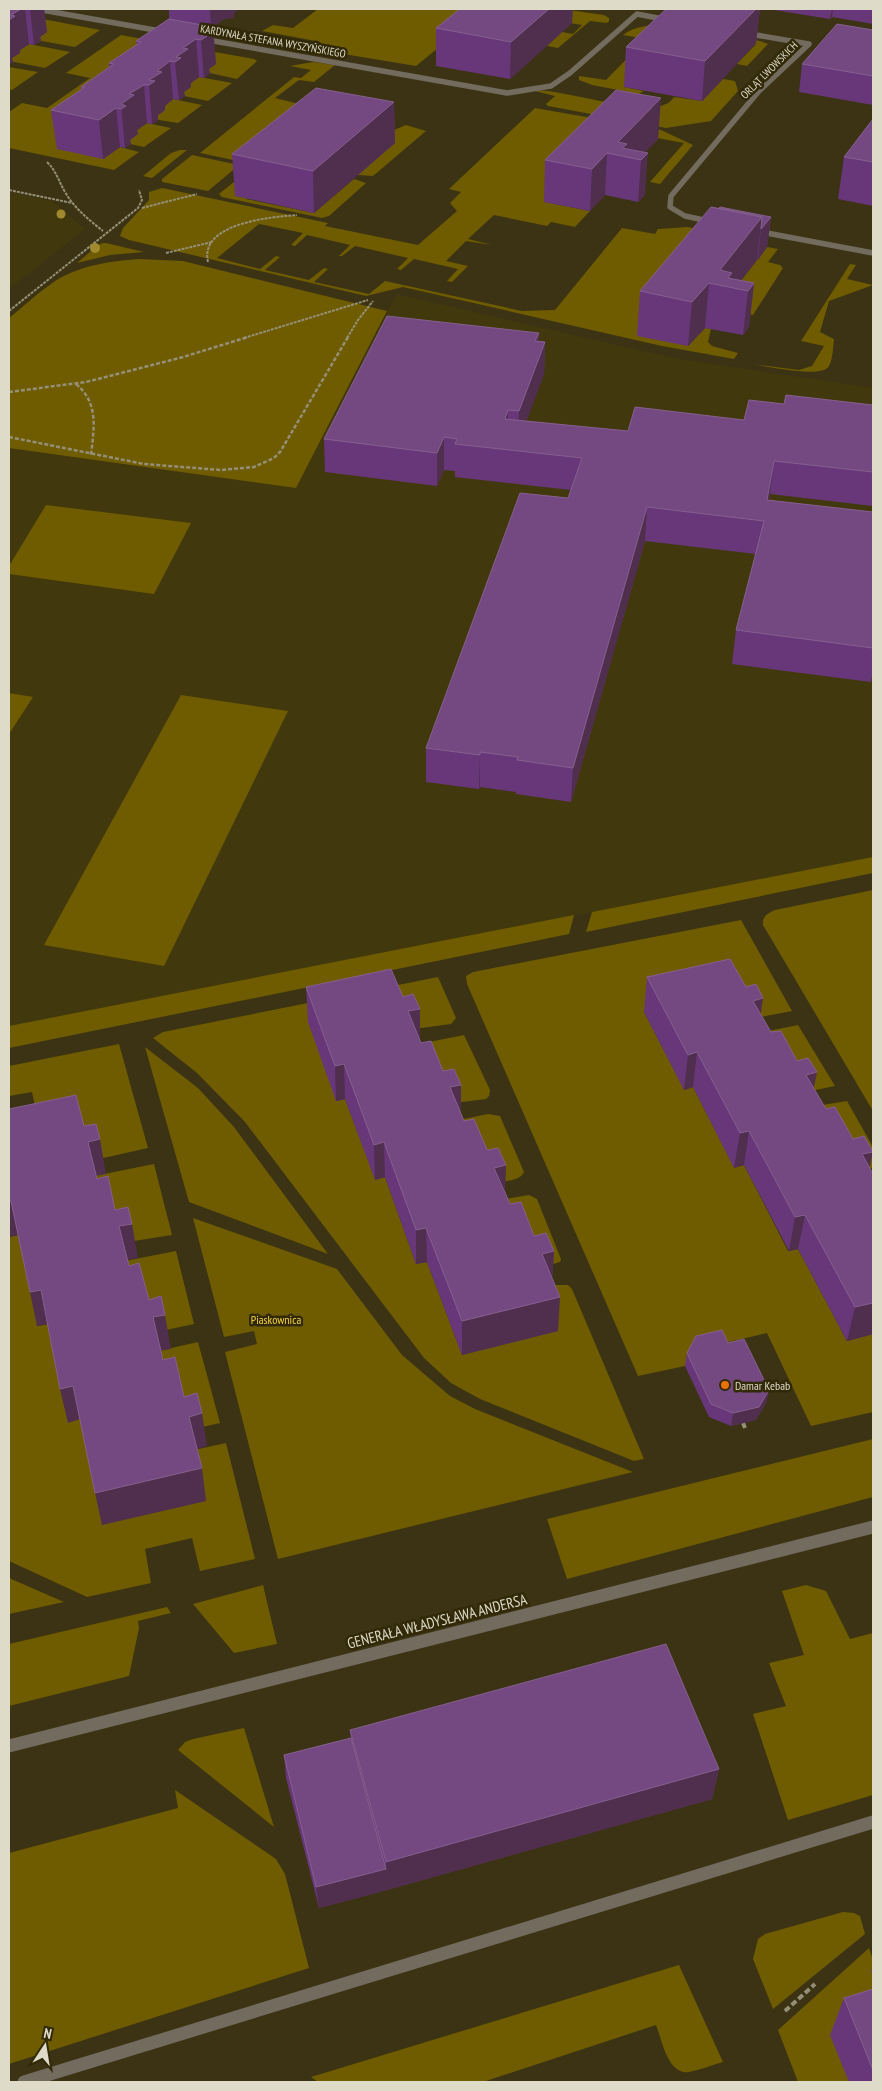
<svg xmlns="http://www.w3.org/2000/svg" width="882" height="2091" font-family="'PT Sans Narrow',sans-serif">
	<rect width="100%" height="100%" fill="#3b3313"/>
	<path fill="#42380e" d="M 9,192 L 52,201 L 85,229 L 9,289 Z
		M 397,294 L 673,358 L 873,388 L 873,857 L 9,1026 L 9,448 L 296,488 Z"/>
	<path fill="#6f5c00" d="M 318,9 L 486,9 L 416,66 L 313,49 L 321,42 L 262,31 L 273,25 L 293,28 Z
		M 569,10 L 604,15 L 609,18 L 609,21 L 607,23 L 590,21 L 551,54 L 558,48 L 547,46 L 562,32 L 573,34 L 582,25 L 546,19 Z
		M 17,14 L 100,30 L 75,47 L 36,40 L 9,16 Z
		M 664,25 L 760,41 L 768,44 L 747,66 L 737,64 L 756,44 L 624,87 L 644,91 L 639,94 L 592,85 L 579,80 L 579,76 L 606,80 L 646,39 L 623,35 C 634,26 650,25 664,25 Z
		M 121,35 L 254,59 L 257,61 L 237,79 L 205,72 L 215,64 L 172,56 L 103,159 L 120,147 L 139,152 L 114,170 L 9,148 L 9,112 L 22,103 L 47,108 L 90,78 L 66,73 Z
		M 29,44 L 70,52 L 45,68 L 9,61 L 16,52 Z
		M 313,62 L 335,65 L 314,82 L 299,80 L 275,98 L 311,107 L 247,163 L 200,153 L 294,77 L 301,78 L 311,70 L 290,66 Z
		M 9,67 L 38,72 L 12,90 L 9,89 Z
		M 199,77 L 232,83 L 208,101 L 179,95 L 186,86 Z
		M 723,79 L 735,81 L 738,91 L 711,121 L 666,128 L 548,106 L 546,104 L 555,96 L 531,90 C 566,89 639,116 666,104 C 669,103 672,100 674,97 L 702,101 Z
		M 173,99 L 202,105 L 178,123 L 153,119 L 160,109 Z
		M 535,108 L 661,130 L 693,145 L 660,184 L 650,182 L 684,143 L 614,130 L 545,202 L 590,211 L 575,227 L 551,222 L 547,226 L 494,215 L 468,239 L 492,245 L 466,241 L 446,261 L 468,266 L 452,282 L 447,281 L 458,269 L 414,259 L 401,270 L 397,269 L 408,258 L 355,246 L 342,256 L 339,256 L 350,245 L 307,235 L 295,246 L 291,245 L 303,233 L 259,224 L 217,258 L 260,269 L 276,256 L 280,257 L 265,270 L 309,280 L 324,268 L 328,269 L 314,282 L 369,294 L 385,281 L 522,311 L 555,310 L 622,228 L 655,234 L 658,229 L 688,227 L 701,230 L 688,346 L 705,328 L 711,329 L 708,342 L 712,346 L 738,353 L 734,359 L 662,346 L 403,287 L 366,296 L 129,240 L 120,236 L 123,228 L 149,200 L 149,192 L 162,188 L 328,223 L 325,226 L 418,245 L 457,211 L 450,203 L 461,192 L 449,189 Z
		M 320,112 L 246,199 L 314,213 L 354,179 L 366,183 L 329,216 L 322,218 L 222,197 L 219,194 Z
		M 147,123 L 171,128 L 144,147 L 125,143 L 133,133 Z
		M 406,125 L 426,131 L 373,176 L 358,175 L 394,130 Z
		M 180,150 L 187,150 L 152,178 L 143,176 L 171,153 Z
		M 192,155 L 239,165 L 208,191 L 162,182 L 162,179 Z
		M 103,243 L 106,243 L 144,252 L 110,255 L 77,263 L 98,245 Z
		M 767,247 L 778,249 L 768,262 L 780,265 L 783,268 L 753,315 L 720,308 Z
		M 139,259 L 183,261 L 387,311 L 296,488 L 9,448 L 9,318 C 23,307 36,294 51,284 C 75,266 110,261 139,259 Z
		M 850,264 L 856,265 L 847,279 L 873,285 L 829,301 L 820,332 L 834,339 C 833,347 833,359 829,366 C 822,379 766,366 752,364 L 799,370 L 812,366 L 824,346 L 801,341 Z
		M 46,505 L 191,523 L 154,594 L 9,574 L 9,566 Z
		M 9,693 L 33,697 L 9,734 Z
		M 181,695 L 288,711 L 164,966 L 44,945 Z
		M 873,857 L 873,873 L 586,932 L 592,912 Z
		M 873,890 L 873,1111 L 763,925 C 762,916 768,913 775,910 Z
		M 574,915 L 569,934 L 9,1048 L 9,1026 Z
		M 741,920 L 792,1011 L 750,1019 L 644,1012 L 684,1089 L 693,1087 L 734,1167 L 744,1165 L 788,1251 L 798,1249 L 847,1341 L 873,1334 L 873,1412 L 811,1426 L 767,1333 L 694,1350 L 685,1366 L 638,1376 L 467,984 L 466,976 L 473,972 Z
		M 438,977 L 456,1018 L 451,1024 L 414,1029 L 336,1101 L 345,1099 L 375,1179 L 385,1177 L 416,1264 L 427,1262 L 462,1355 L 552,1285 L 568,1285 L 572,1289 L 644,1459 L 634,1461 L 480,1399 L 451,1383 L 424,1358 L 245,1122 L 197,1073 L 153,1038 L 163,1032 Z
		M 798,1025 L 835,1086 L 791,1095 L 758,1033 Z
		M 464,1035 L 490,1090 L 489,1096 L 486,1099 L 454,1103 L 409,1046 Z
		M 119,1044 L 148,1148 L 90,1161 L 36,1111 L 32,1092 L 9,1096 L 9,1066 Z
		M 145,1047 L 198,1088 L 234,1127 L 328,1254 L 189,1202 Z
		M 847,1101 L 873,1147 L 873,1168 L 856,1171 L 810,1107 Z
		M 488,1114 L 500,1116 L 524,1172 C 520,1181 506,1181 497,1182 L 449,1122 Z
		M 154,1164 L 172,1235 L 134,1241 L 94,1176 Z
		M 529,1195 L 537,1199 L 561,1259 L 560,1262 L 532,1270 L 505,1199 Z
		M 193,1218 L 337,1269 L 402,1355 L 450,1396 L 475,1409 L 633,1472 L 278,1559 L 225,1352 L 257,1344 L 254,1331 L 224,1337 Z
		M 19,1235 L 38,1326 L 48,1324 L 80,1419 L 194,1450 L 226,1443 L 255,1559 L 200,1571 L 192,1538 L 145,1549 L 151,1583 L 87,1597 L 9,1561 L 9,1237 Z
		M 176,1251 L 194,1324 L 166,1330 L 125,1261 Z
		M 198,1342 L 220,1423 L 189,1430 L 158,1351 Z
		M 873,1439 L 873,1497 L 567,1579 L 547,1519 Z
		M 9,1578 L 64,1602 L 9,1614 Z
		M 263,1585 L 277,1644 L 234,1653 L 193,1604 Z
		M 806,1585 L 826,1591 L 850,1639 L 873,1633 L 873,1795 L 788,1820 L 753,1714 L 786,1706 L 769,1663 L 804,1655 L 782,1591 Z
		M 167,1607 L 171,1613 L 138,1621 L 139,1628 L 129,1676 L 9,1706 L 9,1644 Z
		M 244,1728 L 274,1827 L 178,1750 L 185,1742 L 193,1739 Z
		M 175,1790 L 276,1859 L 285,1874 L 309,1968 L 9,2064 L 9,1853 L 178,1808 Z
		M 843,1912 L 854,1913 L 860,1916 L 865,1934 L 773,2009 L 753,1959 L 758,1939 L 765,1934 Z
		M 869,1948 L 873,1960 L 873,2021 L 849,2082 L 798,2082 L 778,2030 Z
		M 679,1965 L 723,2062 C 712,2065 700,2070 689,2072 C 667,2075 662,2039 656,2025 L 483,2082 L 318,2082 L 311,2077 Z"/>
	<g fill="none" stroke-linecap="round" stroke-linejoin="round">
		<path stroke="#958f77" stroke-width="2" stroke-dasharray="3 1" stroke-linecap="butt" d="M 47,162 C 57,172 58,180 65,192 C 75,209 88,219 103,231
			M 9,190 L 72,203
			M 142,208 L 197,194
			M 166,253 L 212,242
			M 208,262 C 199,223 271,217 297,215
			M 9,311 L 138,208 L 142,200 L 139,190
			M 244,338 L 368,300
			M 347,338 L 358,320 L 373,301"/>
		<path stroke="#958f77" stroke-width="2.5" stroke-dasharray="4 2" stroke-linecap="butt" d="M 76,384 C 99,403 94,428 91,455
			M 9,392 L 86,382 L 183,357 L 248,337
			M 9,437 L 144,464 L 221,470 L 254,467 L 274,458 L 280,452 L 348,337"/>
		<path stroke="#958f77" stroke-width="4" stroke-dasharray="6 3" stroke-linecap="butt" d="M 743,1423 L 745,1428
			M 785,2011 L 815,1984"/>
		<path stroke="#726b5e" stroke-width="13" d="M 24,2082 L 873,1822"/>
		<path stroke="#726b5e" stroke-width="5.5" d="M 36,9 L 166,32
			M 202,39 L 507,93 L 551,86 L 570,73 L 637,14 L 668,20
			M 713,222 L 685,216 L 670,207 L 671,196 L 759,91 L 809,44 L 744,33
			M 756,231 L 873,253"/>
		<path stroke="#726b5e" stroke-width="13" d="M 9,1746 L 873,1527"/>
	</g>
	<g fill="#a18a2d">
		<circle cx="61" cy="214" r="4.5"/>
		<circle cx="95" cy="248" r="5"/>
	</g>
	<path fill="#67377a" d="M 9,9 L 44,9 L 47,32 L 40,37 L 41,41 L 34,45 L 29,44 L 20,50 L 20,53 L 12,58 L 13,62 L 9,65 Z
		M 169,9 L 239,9 L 234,13 L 234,17 L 232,18 L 224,19 L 213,27 L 216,64 L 209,69 L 210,73 L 204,78 L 199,77 L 191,83 L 191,87 L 184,92 L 185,96 L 179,100 L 173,99 L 165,106 L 165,110 L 158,115 L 158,120 L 152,124 L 147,123 L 137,130 L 138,134 L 130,140 L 131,144 L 125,148 L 120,147 L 103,159 L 57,149 L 51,110 L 81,90 L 81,87 L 109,67 L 109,63 L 137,45 L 136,41 L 169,19 Z
		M 666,9 L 760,9 L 756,43 L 702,101 L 624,87 L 626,47 Z
		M 774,9 L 873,9 L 873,24 L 832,17 L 830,19 L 774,10 Z
		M 572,23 L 510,79 L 436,66 L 436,28 Z
		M 873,30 L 873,105 L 799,92 L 802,64 Z
		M 394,102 L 395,143 L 314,213 L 235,196 L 232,154 Z
		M 873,119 L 873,206 L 838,199 L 844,157 Z
		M 658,139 L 645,152 L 645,195 L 638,202 L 605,195 L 590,211 L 544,202 L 545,160 Z
		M 771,217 L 767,247 L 741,280 L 754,283 L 749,327 L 743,335 L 705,328 L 688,346 L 637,336 L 640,291 Z
		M 539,333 L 539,341 L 545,342 L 544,374 L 526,421 L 628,431 L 744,420 L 784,404 L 873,405 L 873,506 L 770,494 L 769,500 L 873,512 L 873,670 L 871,682 L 732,664 L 736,630 L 756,554 L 645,541 L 571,802 L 516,794 L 516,792 L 480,787 L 479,789 L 426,782 L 426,748 L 568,498 L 571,490 L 455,477 L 455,471 L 444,470 L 437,486 L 325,472 L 324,439 Z
		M 647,977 L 761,1014 L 771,1032 L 814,1089 L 826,1109 L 869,1167 L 873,1334 L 847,1341 L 798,1249 L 789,1251 L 744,1165 L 734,1168 L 693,1087 L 684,1090 L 644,1012 Z
		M 306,987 L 403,997 L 420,1009 L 420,1040 L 461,1114 L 464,1121 L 505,1191 L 510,1204 L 534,1236 L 554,1251 L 552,1279 L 558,1331 L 462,1355 L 427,1262 L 416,1264 L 385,1177 L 375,1180 L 345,1099 L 336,1101 L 308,1022 Z
		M 728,1343 L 769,1390 L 766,1403 L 756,1420 L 731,1426 L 709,1417 L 685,1366 L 687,1353 Z
		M 350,1730 L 719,1769 L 712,1799 L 387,1890 L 319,1908 L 286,1778 L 284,1755 L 351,1738 Z
		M 873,1965 L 873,1976 L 871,1971 Z
		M 873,1989 L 873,2082 L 849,2082 L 830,2035 L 844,1998 Z"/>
	<path fill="#502e4d" d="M 21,9 L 25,9 L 29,44 L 20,50 L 20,53 L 12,58 L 13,62 L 9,65 L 9,20 L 11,15 Z
		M 30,9 L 44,9 L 47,32 L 40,37 L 41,41 L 34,45 Z
		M 210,9 L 239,9 L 234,13 L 234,17 L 232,18 L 224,19 L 213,27 L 216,64 L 209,69 L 210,73 L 204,78 L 201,40 L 202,35 L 211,28 Z
		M 549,9 L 573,9 L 572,23 L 510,79 L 511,42 Z
		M 756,9 L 760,9 L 756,43 L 702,101 L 705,61 Z
		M 832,9 L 833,9 L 832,17 L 830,19 Z
		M 196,39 L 199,77 L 191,83 L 191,87 L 184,92 L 185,96 L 179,100 L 175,62 L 176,57 L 183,48 Z
		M 170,61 L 173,99 L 165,106 L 165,110 L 158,115 L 158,120 L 152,124 L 149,85 L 149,80 L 157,71 Z
		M 144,85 L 147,123 L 137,130 L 138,134 L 130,140 L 131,144 L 125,148 L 121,104 L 129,94 Z
		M 661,98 L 658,139 L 639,159 L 617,155 L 618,142 Z
		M 394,102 L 395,143 L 314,213 L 313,171 Z
		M 116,108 L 120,147 L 103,159 L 99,120 Z
		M 607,153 L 605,195 L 590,211 L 592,169 Z
		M 648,153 L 645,195 L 638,202 L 641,160 Z
		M 762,217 L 757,260 L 735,288 L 720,270 Z
		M 771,217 L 767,247 L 758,260 L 761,229 Z
		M 709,283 L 705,328 L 688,346 L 692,302 Z
		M 754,283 L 749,327 L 743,335 L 748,291 Z
		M 539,333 L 538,362 L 545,342 L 544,374 L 518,444 L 519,411 L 535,341 Z
		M 508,410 L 507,443 L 505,419 Z
		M 444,437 L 444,470 L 437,486 L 437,453 Z
		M 774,461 L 770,494 L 763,533 L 767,500 Z
		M 647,507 L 645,541 L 571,802 L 573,768 Z
		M 480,752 L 480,787 L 479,789 L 480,755 Z
		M 763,998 L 758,1033 L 753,1001 Z
		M 420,1009 L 420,1044 L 408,1011 Z
		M 697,1052 L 693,1087 L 684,1090 L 688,1055 Z
		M 344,1064 L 345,1099 L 336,1101 L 335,1066 Z
		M 817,1072 L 810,1107 L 806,1075 Z
		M 461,1085 L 461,1119 L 450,1087 Z
		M 749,1131 L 744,1165 L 734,1168 L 740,1133 Z
		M 100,1139 L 106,1174 L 94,1176 L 88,1142 Z
		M 384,1142 L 385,1177 L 375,1180 L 374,1145 Z
		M 873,1152 L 865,1186 L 862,1154 Z
		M 506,1165 L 505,1199 L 494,1168 Z
		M 9,1201 L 11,1201 L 19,1235 L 9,1237 Z
		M 805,1215 L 798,1249 L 789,1251 L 795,1217 Z
		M 132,1224 L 138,1258 L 125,1260 L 119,1226 Z
		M 426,1228 L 427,1262 L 416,1264 L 416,1230 Z
		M 554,1251 L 552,1285 L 542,1254 Z
		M 41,1290 L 48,1324 L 37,1326 L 30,1292 Z
		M 560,1297 L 558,1331 L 462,1355 L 462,1321 Z
		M 873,1303 L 873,1334 L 847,1341 L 855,1307 Z
		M 165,1315 L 171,1349 L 158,1351 L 153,1317 Z
		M 73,1386 L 80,1419 L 68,1423 L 60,1389 Z
		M 769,1390 L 766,1403 L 756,1420 L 731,1426 L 733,1413 Z
		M 202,1413 L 207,1446 L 194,1450 L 189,1417 Z
		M 202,1468 L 206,1501 L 102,1525 L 95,1493 Z
		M 719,1769 L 712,1799 L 387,1890 L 319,1908 L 316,1887 L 386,1869 L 386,1862 Z"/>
	<path fill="#744982" stroke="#85608e" d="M 9,9 L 21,9 L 11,15 L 15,16 L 9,20 Z
		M 460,9 L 549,9 L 511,42 L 436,28 Z
		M 666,9 L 756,9 L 705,61 L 626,47 Z
		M 169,19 L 213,27 L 202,35 L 207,36 L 201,40 L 196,39 L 183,48 L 188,49 L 176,57 L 181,58 L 175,62 L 170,61 L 157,71 L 162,72 L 149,80 L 155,81 L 149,85 L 144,85 L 129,94 L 134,95 L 121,104 L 126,106 L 121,109 L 116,108 L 99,120 L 51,110 L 85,87 L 81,87 L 114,64 L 109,63 L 141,42 L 136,41 Z
		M 837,24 L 873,30 L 873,76 L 802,64 Z
		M 316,88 L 394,102 L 313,171 L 232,154 Z
		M 616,90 L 661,98 L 618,142 L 627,144 L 622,148 L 648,153 L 641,160 L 607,153 L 592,169 L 545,160 Z
		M 873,119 L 873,162 L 844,157 Z
		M 711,207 L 762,217 L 720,270 L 732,273 L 728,278 L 754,283 L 748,291 L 709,283 L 692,302 L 640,291 Z
		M 720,207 L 771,217 L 761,229 L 762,217 L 719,208 Z
		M 387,316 L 539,333 L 535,341 L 545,342 L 519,411 L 508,410 L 505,419 L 628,431 L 635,407 L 744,420 L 749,400 L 784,404 L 786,395 L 873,405 L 873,472 L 774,461 L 767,500 L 873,512 L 873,648 L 736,630 L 764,521 L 647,507 L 573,768 L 517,760 L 518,757 L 480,752 L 480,755 L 426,748 L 520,493 L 568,498 L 582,458 L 455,444 L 457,439 L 444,437 L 437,453 L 324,439 Z
		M 730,959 L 746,987 L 756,984 L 763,998 L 753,1001 L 771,1032 L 781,1031 L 797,1061 L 808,1058 L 817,1072 L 806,1075 L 826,1109 L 835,1107 L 853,1139 L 864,1136 L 873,1152 L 862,1154 L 873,1174 L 873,1303 L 855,1307 L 805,1215 L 795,1217 L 749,1131 L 740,1133 L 697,1052 L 688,1055 L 647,977 Z
		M 391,969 L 403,997 L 413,994 L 420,1009 L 408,1011 L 421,1043 L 431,1041 L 443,1071 L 454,1069 L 461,1085 L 450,1087 L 464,1121 L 474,1119 L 487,1150 L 498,1148 L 506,1165 L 494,1168 L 510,1204 L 521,1202 L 534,1236 L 546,1233 L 554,1251 L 542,1254 L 560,1297 L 462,1321 L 426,1228 L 416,1230 L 384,1142 L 374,1145 L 344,1064 L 335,1066 L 306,987 Z
		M 76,1095 L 84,1126 L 96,1124 L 100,1139 L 88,1142 L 97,1179 L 108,1176 L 115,1210 L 128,1207 L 132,1224 L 119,1226 L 129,1266 L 139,1263 L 149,1300 L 161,1296 L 165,1315 L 153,1317 L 163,1360 L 175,1357 L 184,1397 L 197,1393 L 202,1413 L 189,1417 L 202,1468 L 95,1493 L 73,1386 L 60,1389 L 41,1290 L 30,1292 L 11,1201 L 9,1201 L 9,1109 Z
		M 722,1330 L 728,1343 L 744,1339 L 769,1390 L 759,1407 L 733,1413 L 711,1404 L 687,1353 L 696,1336 Z
		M 666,1644 L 719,1769 L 386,1862 L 350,1730 Z
		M 351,1738 L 386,1869 L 316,1887 L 284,1755 Z
		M 873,1989 L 873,2070 L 844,1998 Z"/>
	<circle fill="#e8710a" stroke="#312908" stroke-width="2" cx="725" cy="1385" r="5"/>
	<g text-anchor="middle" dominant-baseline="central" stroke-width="5" stroke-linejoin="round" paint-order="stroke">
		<g font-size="11" fill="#dfdbc9" stroke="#312908">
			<text transform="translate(273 41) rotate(10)">KARDYNAŁA STEFANA WYSZYŃSKIEGO</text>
			<text transform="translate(769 70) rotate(-45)">ORLĄT LWOWSKICH</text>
		</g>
		<g font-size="12" fill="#f4d242" stroke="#312908">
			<text x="276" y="1319">Piaskownica</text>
		</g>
		<g font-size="12" fill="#dfdbc9" stroke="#312908" text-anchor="start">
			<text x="735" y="1385">Damar Kebab</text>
		</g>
		<g font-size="15" fill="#dfdbc9" stroke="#312908">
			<text transform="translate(437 1621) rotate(-14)">GENERAŁA WŁADYSŁAWA ANDERSA</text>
		</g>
	</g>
	<rect width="882" height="2091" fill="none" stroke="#dfdbc9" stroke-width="20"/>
	<g transform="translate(45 2046) rotate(12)" stroke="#312908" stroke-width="4" paint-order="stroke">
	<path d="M0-4L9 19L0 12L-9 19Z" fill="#dfdbc9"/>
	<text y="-8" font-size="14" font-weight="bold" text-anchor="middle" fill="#dfdbc9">N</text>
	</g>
</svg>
